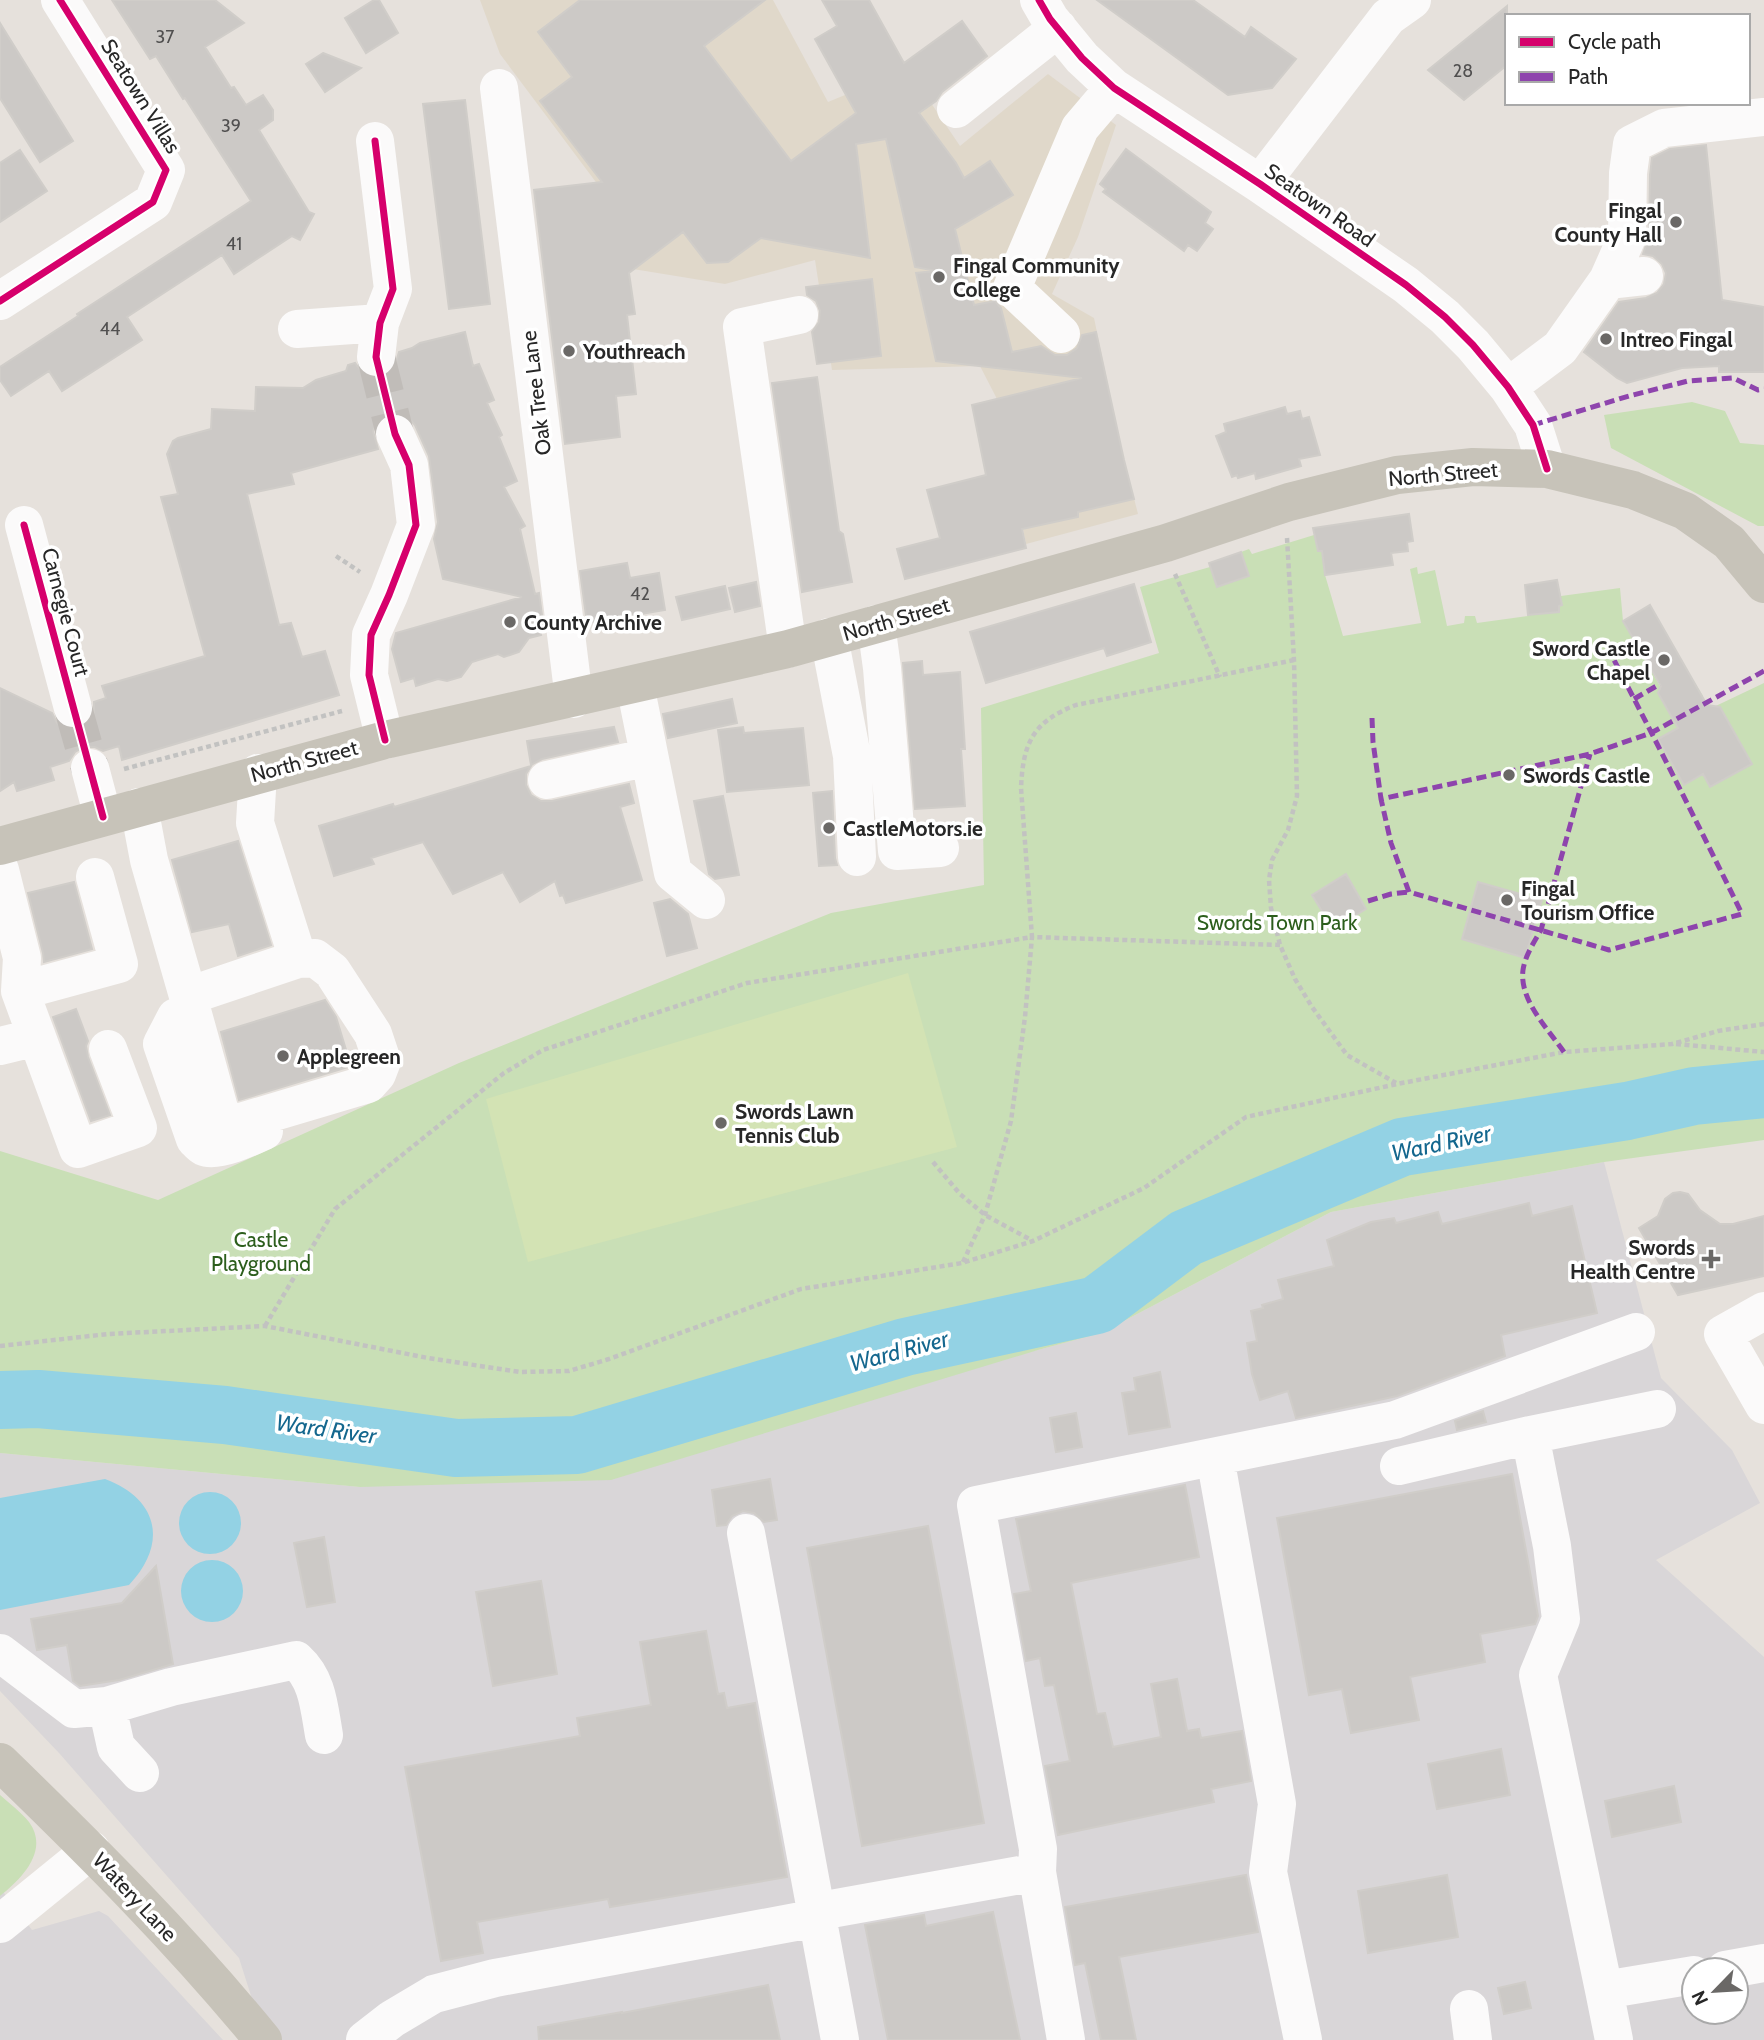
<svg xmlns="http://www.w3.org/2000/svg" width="1764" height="2040" font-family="Cabin,sans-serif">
	<rect width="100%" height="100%" fill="#e6e1dc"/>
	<path fill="#d9d6d8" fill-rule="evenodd" d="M 1604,1162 L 1661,1378 L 1732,1450 L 1760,1503 L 1656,1560 L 1764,1657 L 1764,2040 L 265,2040 L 239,1958 L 59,1753 L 0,1691 L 0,1453 L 360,1487 L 1038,1350 L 1101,1333 L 1331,1212 ZM 1694,1970 L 1736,1970 L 1736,2012 L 1694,2012 Z
		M 0,1881 L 4,1893 L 32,1930 L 99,1911 L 108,1916 L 223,2040 L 0,2040 Z"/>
	<path fill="#e0d8ca" d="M 480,0 L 773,0 L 828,102 L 908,69 L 960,146 L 1048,74 L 1116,125 L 1078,237 L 1052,294 L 1094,318 L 1121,447 L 1138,514 L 1026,544 L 996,397 L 980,366 L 832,370 L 815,260 L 725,284 L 633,269 L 634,233 L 500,54 Z"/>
	<path fill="#c9dfb6" d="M 1692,402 L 1725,411 L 1740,443 L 1764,445 L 1764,526 L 1758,526 L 1611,448 L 1604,415 Z
		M 1314,535 L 1318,551 L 1322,551 L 1325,575 L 1343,636 L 1421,623 L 1410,569 L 1417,567 L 1418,574 L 1435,570 L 1447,626 L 1464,623 L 1465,616 L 1475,616 L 1477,623 L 1528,616 L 1525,585 L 1557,580 L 1561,596 L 1620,588 L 1623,621 L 1660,686 L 1668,687 L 1690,675 L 1703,696 L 1695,701 L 1701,713 L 1764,683 L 1764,1140 L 1604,1162 L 1331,1212 L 1101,1333 L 1038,1350 L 611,1480 L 360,1487 L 0,1453 L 0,1151 L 158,1200 L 459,1063 L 831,913 L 984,885 L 981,708 L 1159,653 L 1140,587 L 1210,567 L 1217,587 L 1249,576 L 1241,552 L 1249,549 L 1252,554 Z
		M 0,1795 C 9,1803 21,1812 29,1822 C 50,1851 21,1879 0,1896 Z"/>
	<path fill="#d3e3b4" d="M 908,973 L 957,1147 L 528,1262 L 486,1099 Z"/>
	<path fill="#93d2e4" d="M 105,1479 C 159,1499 168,1544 129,1585 L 0,1610 L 0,1498 Z
		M179 1523a31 31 0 1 1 62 0a31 31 0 1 1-62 0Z
		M181 1591a31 31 0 1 1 62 0a31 31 0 1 1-62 0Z"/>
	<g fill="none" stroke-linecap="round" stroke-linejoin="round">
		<path stroke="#93d2e4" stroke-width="58" d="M 0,1400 L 38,1399 L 225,1415 L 456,1448 L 577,1445 L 905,1347 L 1097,1305 L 1186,1238 L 1402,1147 L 1627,1111 L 1694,1096 L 1764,1089"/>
	</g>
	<path fill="#ccc9c6" stroke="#d0cdc9" stroke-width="2" d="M 112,0 L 215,0 L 244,23 L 205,47 L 231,88 L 234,87 L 246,105 L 263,95 L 273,110 L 273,120 L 259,130 L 309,212 L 314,214 L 300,240 L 292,236 L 234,274 L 222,255 L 127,317 L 142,340 L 62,391 L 49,371 L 11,396 L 0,380 L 0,367 L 78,316 L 77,314 L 251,201 L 185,98 L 183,99 L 156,56 L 150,59 Z
		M 374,0 L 379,0 L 398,33 L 366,53 L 345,18 Z
		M 580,0 L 765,0 L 704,46 L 791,161 L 856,113 L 815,39 L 837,26 L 822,0 L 869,0 L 904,63 L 962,21 L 987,56 L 942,92 L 936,101 L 919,113 L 956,163 L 964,178 L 990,161 L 1013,195 L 955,229 L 974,305 L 995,301 L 1001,308 L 1012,352 L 1041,346 L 1055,355 L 1067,355 L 1077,348 L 1082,335 L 1096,332 L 1124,460 L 1134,499 L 1078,512 L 1078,517 L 1022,529 L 1026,548 L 905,579 L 897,549 L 940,538 L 927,490 L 986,475 L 972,405 L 1082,378 L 936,361 L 916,273 L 936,271 L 915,267 L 886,139 L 856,144 L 870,258 L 761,238 L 728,262 L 707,263 L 683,232 L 629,273 L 635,314 L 627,315 L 636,394 L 616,396 L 620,437 L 565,444 L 534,190 L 602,182 L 540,101 L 572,77 L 538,32 Z
		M 1097,0 L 1193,0 L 1245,37 L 1251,27 L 1296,59 L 1272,88 L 1228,95 Z
		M 1507,6 L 1507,65 L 1464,100 L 1428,70 Z
		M 0,23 L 73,141 L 40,162 L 0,98 Z
		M 323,53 L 361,68 L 325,92 L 306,64 Z
		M 465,100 L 490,304 L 449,309 L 423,104 Z
		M 1706,145 L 1722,300 L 1764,307 L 1764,372 L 1719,372 L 1719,366 L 1682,368 L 1627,383 L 1617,378 L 1584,352 L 1619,302 L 1646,298 L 1657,293 L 1664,284 L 1666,273 L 1662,264 L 1653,256 L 1643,254 L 1649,237 L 1650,175 L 1652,158 L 1670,149 Z
		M 1126,149 L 1211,212 L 1205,223 L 1213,229 L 1197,251 L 1188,245 L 1184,251 L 1103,192 L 1106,189 L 1100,184 Z
		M 20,150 L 47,191 L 0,222 L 0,163 Z
		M 872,279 L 881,356 L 817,364 L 812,332 L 819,322 L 820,311 L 816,301 L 807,295 L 806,287 Z
		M 465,332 L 473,366 L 479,364 L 494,400 L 487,403 L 502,435 L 499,437 L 517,481 L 504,487 L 525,526 L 520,529 L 535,594 L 539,593 L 544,630 L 540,631 L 541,635 L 529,638 L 519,652 L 504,657 L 498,654 L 472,662 L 461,677 L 447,681 L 438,679 L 416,686 L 414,678 L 401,682 L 392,649 L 396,633 L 522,597 L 443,579 L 434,539 L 438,522 L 429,456 L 415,425 L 408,417 L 398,412 L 387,414 L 378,421 L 373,431 L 378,449 L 291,473 L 294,484 L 247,494 L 279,625 L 291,623 L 302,657 L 325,651 L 339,695 L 122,760 L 119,746 L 103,751 L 95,747 L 84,747 L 75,752 L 69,761 L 50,767 L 54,780 L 17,791 L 14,782 L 0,791 L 0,688 L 52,713 L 57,723 L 67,729 L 78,729 L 89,723 L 94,713 L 94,702 L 106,698 L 102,686 L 205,656 L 161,497 L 178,494 L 167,454 L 173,441 L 178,438 L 211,429 L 212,409 L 255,411 L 256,387 L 303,388 L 316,380 L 346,371 L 348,365 L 355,363 L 364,375 L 373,379 L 384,377 L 394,369 L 399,352 L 412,348 L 420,343 Z
		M 817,377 L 839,531 L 843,534 L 852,582 L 802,592 L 772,383 Z
		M 1285,407 L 1287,414 L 1300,411 L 1302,419 L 1309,417 L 1320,455 L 1299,459 L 1301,466 L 1256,479 L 1255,473 L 1238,478 L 1237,475 L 1232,477 L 1216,436 L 1226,432 L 1224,424 Z
		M 1409,514 L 1413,541 L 1407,542 L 1408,551 L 1391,553 L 1393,565 L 1325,575 L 1322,551 L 1318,551 L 1313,528 Z
		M 1241,552 L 1249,576 L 1217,587 L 1209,563 Z
		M 627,563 L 630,578 L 659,573 L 665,610 L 587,623 L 580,571 Z
		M 1557,580 L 1562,605 L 1559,606 L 1559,612 L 1528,615 L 1525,585 Z
		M 756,582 L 760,606 L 735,612 L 729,588 Z
		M 1134,584 L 1151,642 L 1107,656 L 1104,648 L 986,683 L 970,632 Z
		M 725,586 L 730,609 L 682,620 L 676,597 Z
		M 1650,605 L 1707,705 L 1720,707 L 1752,764 L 1710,787 L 1703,774 L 1684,785 L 1658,739 L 1678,728 L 1658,693 L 1661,686 L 1623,621 Z
		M 922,661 L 923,675 L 960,672 L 965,749 L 961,749 L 965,806 L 915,809 L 903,663 Z
		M 732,699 L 737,723 L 668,738 L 663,714 Z
		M 614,727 L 618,742 L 542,759 L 531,765 L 527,741 Z
		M 743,727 L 744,733 L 803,728 L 809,785 L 727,792 L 718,730 Z
		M 531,766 L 526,774 L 526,785 L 531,795 L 541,801 L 552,801 L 629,784 L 634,803 L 620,807 L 642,880 L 566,903 L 563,895 L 560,896 L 555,881 L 520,902 L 503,872 L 453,894 L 423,842 L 371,858 L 374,864 L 334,876 L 319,826 L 393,804 L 394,807 Z
		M 832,791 L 835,858 L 837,865 L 819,866 L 813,793 Z
		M 723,796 L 739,875 L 715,879 L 709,874 L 694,801 Z
		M 238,841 L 271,945 L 238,956 L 229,924 L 192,932 L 172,860 Z
		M 1346,874 L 1366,909 L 1333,929 L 1312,895 Z
		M 74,882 L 92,949 L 44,962 L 43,953 L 28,893 Z
		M 1478,882 L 1542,900 L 1525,958 L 1462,939 Z
		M 670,899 L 688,914 L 697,948 L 667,956 L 654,903 Z
		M 325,1000 L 336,1017 L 351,1066 L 239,1100 L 221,1032 Z
		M 76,1009 L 88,1041 L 86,1046 L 88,1057 L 110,1115 L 91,1121 L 53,1017 Z
		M 1680,1192 L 1688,1194 L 1700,1210 L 1720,1224 L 1733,1224 L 1764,1216 L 1764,1276 L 1678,1295 L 1639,1228 L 1658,1216 L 1665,1199 L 1673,1193 Z
		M 1529,1203 L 1532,1216 L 1572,1206 L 1597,1313 L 1501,1335 L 1505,1356 L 1397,1396 L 1296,1418 L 1288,1391 L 1260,1400 L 1252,1374 L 1247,1343 L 1257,1341 L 1251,1311 L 1263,1308 L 1262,1305 L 1283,1299 L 1278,1280 L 1334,1266 L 1327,1240 L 1371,1222 L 1394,1218 L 1396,1223 L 1438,1212 L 1442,1224 Z
		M 1160,1372 L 1170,1427 L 1129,1434 L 1122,1393 L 1136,1391 L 1134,1378 Z
		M 1483,1411 L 1486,1422 L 1457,1430 L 1455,1421 Z
		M 1076,1413 L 1082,1447 L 1056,1452 L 1050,1418 Z
		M 1512,1474 L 1538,1616 L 1535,1624 L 1480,1634 L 1485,1662 L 1410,1677 L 1419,1720 L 1351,1733 L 1342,1689 L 1309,1695 L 1277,1518 Z
		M 770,1479 L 777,1520 L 764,1522 L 754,1513 L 743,1511 L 732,1516 L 726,1525 L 717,1526 L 712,1490 Z
		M 1185,1485 L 1199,1557 L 1071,1583 L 1097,1714 L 1105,1713 L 1113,1747 L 1161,1737 L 1151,1684 L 1177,1679 L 1187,1731 L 1199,1729 L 1201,1738 L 1242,1731 L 1251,1781 L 1211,1789 L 1214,1802 L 1058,1835 L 1045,1766 L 1070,1761 L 1054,1685 L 1045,1686 L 1040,1658 L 1026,1661 L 1014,1594 L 1031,1591 L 1016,1519 Z
		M 928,1526 L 984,1823 L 862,1846 L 807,1548 Z
		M 324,1537 L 335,1602 L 307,1607 L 294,1543 Z
		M 156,1566 L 173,1664 L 119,1680 L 80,1686 L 73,1681 L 67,1645 L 37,1650 L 31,1619 L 122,1603 Z
		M 541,1581 L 557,1674 L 493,1686 L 476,1592 Z
		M 706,1631 L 718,1694 L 724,1693 L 727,1708 L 755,1703 L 787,1877 L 610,1907 L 608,1899 L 477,1922 L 483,1953 L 441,1961 L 405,1767 L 580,1736 L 577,1718 L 651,1705 L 640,1642 Z
		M 1501,1749 L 1510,1795 L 1437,1809 L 1428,1764 Z
		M 1674,1786 L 1681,1822 L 1612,1837 L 1605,1801 Z
		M 1246,1875 L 1258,1932 L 1119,1957 L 1136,2040 L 1101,2040 L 1085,1963 L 1075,1965 L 1065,1907 Z
		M 1447,1875 L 1458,1937 L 1368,1953 L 1358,1891 Z
		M 993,1912 L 1020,2040 L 888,2040 L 865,1925 L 924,1915 L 926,1926 Z
		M 1525,1982 L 1531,2008 L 1504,2014 L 1498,1988 Z
		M 768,1985 L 780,2040 L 539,2040 L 538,2027 L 622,2012 L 622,2013 Z"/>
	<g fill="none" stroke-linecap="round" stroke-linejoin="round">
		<path stroke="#c0bcb8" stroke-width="38" stroke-dasharray="38 19" stroke-linecap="butt" d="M 376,357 L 395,434
			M 73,708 L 90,768"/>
		<path stroke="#c2c2c1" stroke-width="4.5" stroke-dasharray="5 3.5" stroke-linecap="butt" d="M 1287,538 L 1294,660 L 1297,796 L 1288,830 L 1272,860 L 1269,880 L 1271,908 L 1280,945 L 1295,979 L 1312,1007 L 1347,1055 L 1396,1083
			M 336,556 L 360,572
			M 1175,574 L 1220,677
			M 124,769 L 342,711
			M 1676,1044 L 1764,1052
			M 933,1162 L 960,1194 L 985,1215 L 1033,1241
			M 963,1262 L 985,1215 L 1011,1121 L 1025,1017 L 1032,937 L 1280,945
			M 265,1326 L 335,1209 L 504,1073 L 543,1050 L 747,983 L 1032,937 L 1021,788 C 1023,744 1032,722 1076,705 L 1294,660
			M 0,1346 L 108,1334 L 265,1326 L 428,1358 L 520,1372 L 569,1371 L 609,1359 L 801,1289 L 962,1263 L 1033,1241 L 1144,1188 L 1246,1117 L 1397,1084 L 1564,1052 L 1672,1044 L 1718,1031 L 1764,1024"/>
		<path stroke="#fbfafa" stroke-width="38" d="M 1039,0 L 1050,19 L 1082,58 L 1114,88 L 1260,184 L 1406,285 L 1445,317 L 1473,345 L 1508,387 L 1533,425 L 1547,469
			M 499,88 L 574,699
			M 956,109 L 1058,28
			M 375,141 L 393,289 L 380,323 L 376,357
			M 1260,184 L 1388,17 L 1412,0
			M 1644,276 L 1608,280 L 1627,237 L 1628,173 L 1632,144 L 1664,128 L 1764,117
			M 0,301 L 153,202 L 166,170 L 60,0
			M 297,329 L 380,323
			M 1061,334 L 1012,288 L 1080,128 L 1114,88
			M 1508,387 L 1560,348 L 1608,280
			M 24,525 L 73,708
			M 876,624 L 882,668 L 897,851 L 940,848
			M 829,637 L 852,756 L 857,857
			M 788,649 L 742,327 L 799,315
			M 635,685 L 673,873 L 706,900
			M 385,740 L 369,675 L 371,635 L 389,595 L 416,525 L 409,465 L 395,434
			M 90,768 L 103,817
			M 547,780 L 649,757
			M 139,807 L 149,860 L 188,996 L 298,959 L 255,823 L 258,773
			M 0,870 L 22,958 L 20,991 L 78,1149 L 138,1128 L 108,1049
			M 20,991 L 119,964 L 95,877
			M 188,996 L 220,1112 L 227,1123 L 244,1121 L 368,1084 L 377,1074 L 382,1061 L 373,1034 L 332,971 L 315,958 L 298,959
			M 176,1017 L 162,1044 L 195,1139 C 198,1142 200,1145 204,1147 C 217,1153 251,1137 264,1131
			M 0,1046 L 37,1037
			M 1764,1311 L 1723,1334 L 1764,1405
			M 1215,1457 L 1277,1804 L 1268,1872 L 1303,2040
			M 1399,1466 L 1530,1435
			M 746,1533 L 840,2040
			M 0,1653 L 74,1709 L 107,1706 L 116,1747 L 140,1773
			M 107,1706 L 171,1687 L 296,1660 C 318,1680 319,1707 324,1735
			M 1037,1872 L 1066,2040
			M 0,1924 L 91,1850
			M 1725,1970 L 1764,1963
			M 1604,1990 L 1538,1675 L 1561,1619 L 1552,1546 L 1530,1435 L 1657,1409
			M 1469,2009 L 1473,2040
			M 365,2040 L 392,2019 L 434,1994 L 495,1978 L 817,1918 L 831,1909 L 1037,1872 L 1038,1849 L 976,1505 L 1395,1420 L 1636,1332
			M 1614,2040 L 1604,1990 L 1694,1975"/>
		<path stroke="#c7c3b9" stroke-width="38" d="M 0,846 L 385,740 L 788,649 L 1166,543 L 1289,502 L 1397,475 L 1473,467 L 1547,469 L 1633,490 L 1685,511 L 1729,542 L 1764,584
			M 0,1762 C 92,1851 182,1941 263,2040"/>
		<path stroke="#8e44ad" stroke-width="5" stroke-dasharray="10 5" stroke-linecap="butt" d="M 1533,425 L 1629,396 L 1688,381 L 1733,378 L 1758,390 L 1764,389
			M 1637,645 L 1613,658 C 1657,743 1700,828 1742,914 L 1609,950 L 1409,892 L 1391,843 L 1381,799 L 1590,754 L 1651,733 L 1764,671
			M 1634,699 L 1660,684
			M 1372,718 L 1373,742 L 1381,799
			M 1368,901 L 1391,894 L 1409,892
			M 1564,1052 C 1548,1029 1519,1000 1523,970 C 1525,956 1534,942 1541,930 L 1590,754"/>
		<defs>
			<path id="cycleway" d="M 1039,0 L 1050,19 L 1082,58 L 1114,88 L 1260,184 L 1406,285 L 1445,317 L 1473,345 L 1508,387 L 1533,425 L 1547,469
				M 375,141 L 393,289 L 380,323 L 376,357 L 395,434 L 409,465 L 416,525 L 389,595 L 371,635 L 369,675 L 385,740
				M 0,301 L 153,202 L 166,170 L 60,0
				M 24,525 L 103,817"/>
		</defs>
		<use href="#cycleway" stroke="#fff" stroke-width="11"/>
		<use href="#cycleway" stroke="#d6006c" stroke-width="7"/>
	</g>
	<g fill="#6a6866" stroke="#fff" stroke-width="2.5">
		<circle cx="1676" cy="222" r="7"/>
		<circle cx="939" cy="277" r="7"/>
		<circle cx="1606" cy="339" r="7"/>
		<circle cx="569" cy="351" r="7"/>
		<circle cx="510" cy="622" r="7"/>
		<circle cx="1664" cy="660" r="7"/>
		<circle cx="1509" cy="775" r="7"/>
		<circle cx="829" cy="828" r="7"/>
		<circle cx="1507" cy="900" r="7"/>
		<circle cx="283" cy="1056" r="7"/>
		<circle cx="721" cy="1123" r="7"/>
		<path d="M1707.5 1248.5h7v7h7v7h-7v7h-7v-7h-7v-7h7z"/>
	</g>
	<g text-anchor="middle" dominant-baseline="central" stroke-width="7" stroke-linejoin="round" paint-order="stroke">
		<g font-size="18" fill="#515050">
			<text x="165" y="37">37</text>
			<text x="1463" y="71">28</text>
			<text x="231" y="126">39</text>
			<text x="234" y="244">41</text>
			<text x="110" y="329">44</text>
			<text x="640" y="594">42</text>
		</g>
		<g font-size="21" fill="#272727" stroke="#fff">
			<text transform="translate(141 96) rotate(58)">Seatown Villas</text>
			<text transform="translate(1320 205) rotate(35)">Seatown Road</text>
			<text transform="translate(536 393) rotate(-97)">Oak Tree Lane</text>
			<text transform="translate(1443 474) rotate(-5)">North Street</text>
			<text transform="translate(66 612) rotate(75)">Carnegie Court</text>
			<text transform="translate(896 619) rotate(-16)">North Street</text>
			<text transform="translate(304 761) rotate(-15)">North Street</text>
			<text transform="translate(135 1897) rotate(47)">Watery Lane</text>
		</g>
		<g font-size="21" font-weight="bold" fill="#272727" stroke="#fff" text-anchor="start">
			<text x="1662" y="210" text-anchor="end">Fingal<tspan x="1662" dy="24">County Hall</tspan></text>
			<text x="953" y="265">Fingal Community<tspan x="953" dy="24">College</tspan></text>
			<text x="1620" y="339">Intreo Fingal</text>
			<text x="583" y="351">Youthreach</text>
			<text x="524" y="622">County Archive</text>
			<text x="1650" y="648" text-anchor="end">Sword Castle<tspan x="1650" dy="24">Chapel</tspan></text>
			<text x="1523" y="775">Swords Castle</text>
			<text x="843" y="828">CastleMotors.ie</text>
			<text x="1521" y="888">Fingal<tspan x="1521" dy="24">Tourism Office</tspan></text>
			<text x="297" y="1056">Applegreen</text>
			<text x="735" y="1111">Swords Lawn<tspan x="735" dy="24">Tennis Club</tspan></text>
			<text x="1695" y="1247" text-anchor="end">Swords<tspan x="1695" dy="24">Health Centre</tspan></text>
		</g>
		<g font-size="21" fill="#2c5e1c" stroke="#fff">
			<text x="1277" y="922">Swords Town Park</text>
			<text x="261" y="1239">Castle<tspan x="261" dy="24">Playground</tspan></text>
		</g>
		<g font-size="23" font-style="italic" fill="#14678e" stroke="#fff">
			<text transform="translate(1441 1143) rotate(-12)">Ward River</text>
			<text transform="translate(899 1351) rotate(-15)">Ward River</text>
			<text transform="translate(326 1429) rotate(8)">Ward River</text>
		</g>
	</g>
	<rect x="1505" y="14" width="245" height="91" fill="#ffffff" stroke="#a9a9a9" stroke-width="2"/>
	<rect x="1519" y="37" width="35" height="10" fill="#d6006c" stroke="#a9a9a9" stroke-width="2"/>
	<text x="1568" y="49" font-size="21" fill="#272727">Cycle path</text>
	<rect x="1519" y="72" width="35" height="10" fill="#8e44ad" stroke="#a9a9a9" stroke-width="2"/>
	<text x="1568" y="84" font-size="21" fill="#272727">Path</text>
	<g transform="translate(1715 1991) rotate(245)"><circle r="33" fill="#ffffff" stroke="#a9a9a9" stroke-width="2"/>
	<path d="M0-5L12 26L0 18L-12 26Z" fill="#6a6866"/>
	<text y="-10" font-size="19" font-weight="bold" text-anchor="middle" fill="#272727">N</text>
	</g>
</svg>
